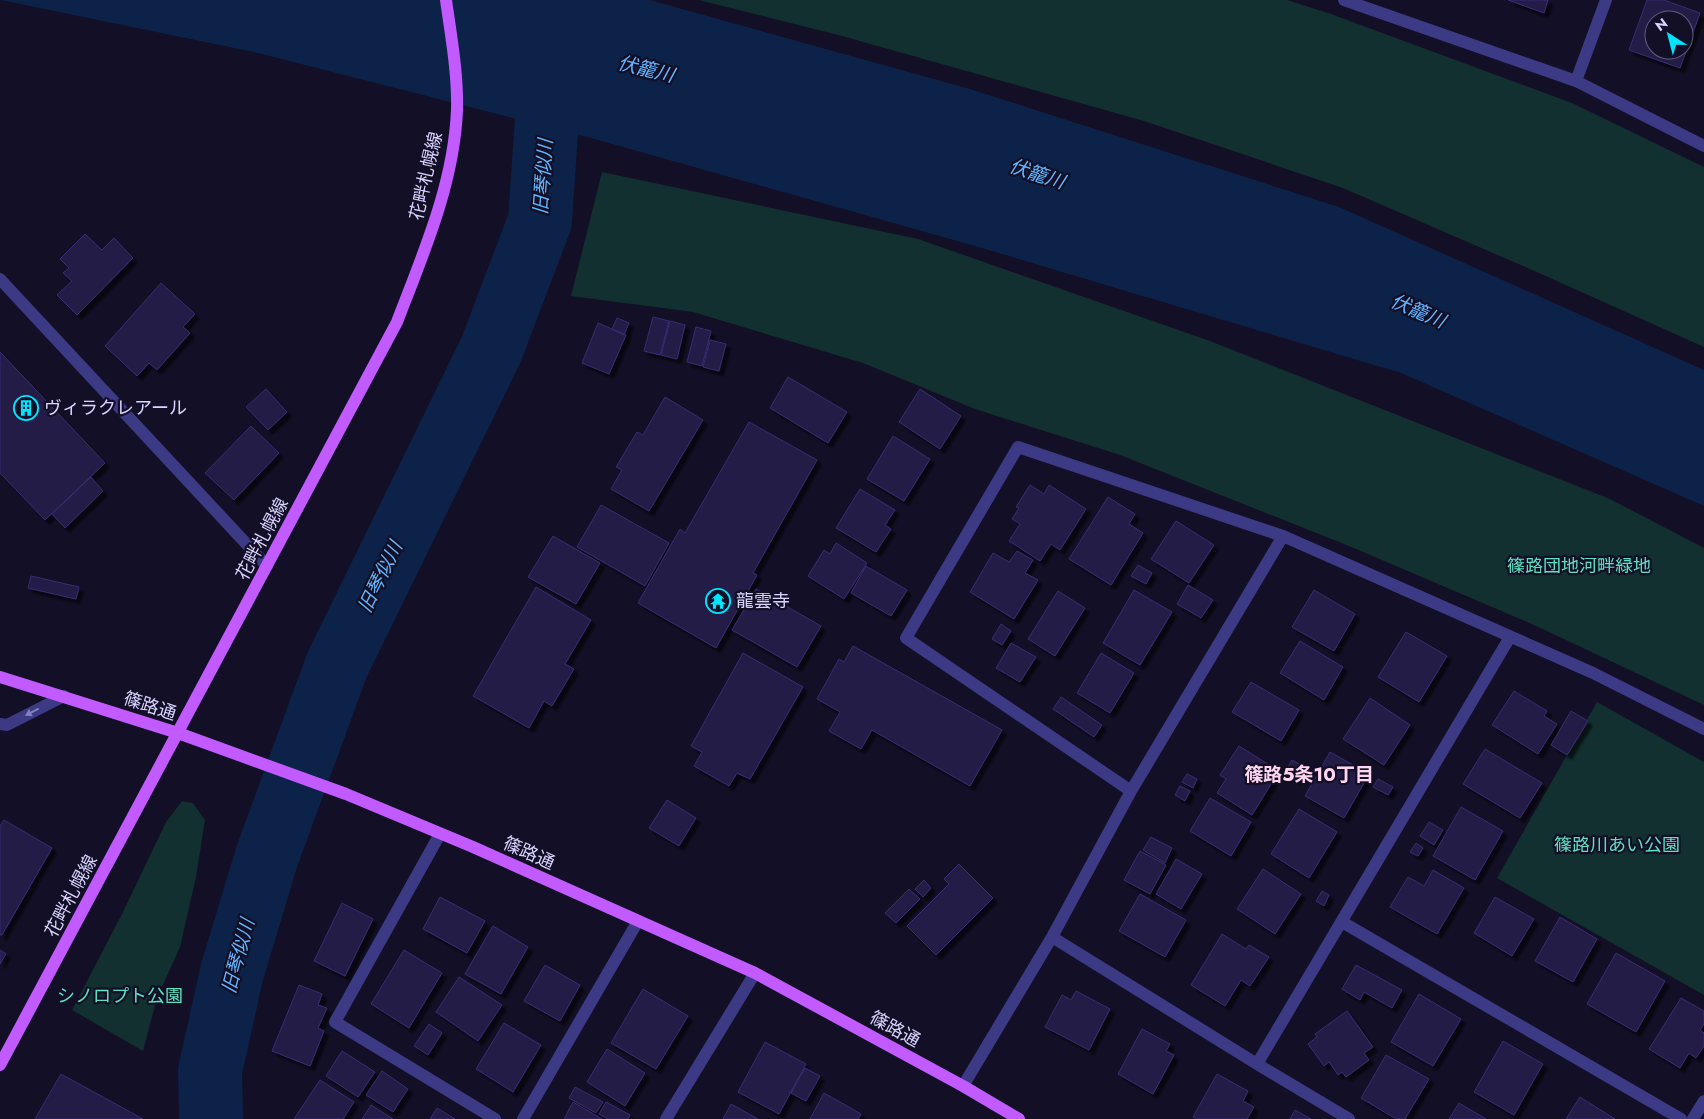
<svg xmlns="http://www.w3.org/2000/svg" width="1704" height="1119" font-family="Jost,'Noto Sans JP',sans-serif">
	<defs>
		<filter id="shadow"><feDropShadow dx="4.5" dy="4.5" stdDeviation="1" flood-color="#0009"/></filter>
	</defs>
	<rect width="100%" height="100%" fill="#130f26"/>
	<path fill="#12302f" d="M 699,0 L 1287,0 L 1331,14 L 1572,103 L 1704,167 L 1704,347 L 1539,273 L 1343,188 L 1144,121 L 842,36 Z
		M 602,172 L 918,239 L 1210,341 L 1610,499 L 1704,548 L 1704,705 L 1534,625 L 1349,546 L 1120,455 L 975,409 L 863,363 L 693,312 L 571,296 Z
		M 1597,702 L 1704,762 L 1704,995 L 1497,878 Z
		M 182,801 L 193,803 L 205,820 L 196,877 L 180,947 L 157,998 L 143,1051 L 72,1010 L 123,912 L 166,822 Z"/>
	<path fill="#0c2248" d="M 1,0 L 650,0 L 970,89 L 1339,207 L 1704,370 L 1704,506 L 1401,373 L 982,248 L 591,138 L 258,53 Z"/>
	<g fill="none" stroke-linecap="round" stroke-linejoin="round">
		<path stroke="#0c2248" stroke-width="64" d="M 211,1119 L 210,1071 L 232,972 L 267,856 L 337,665 L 491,350 L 540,221 L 547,118 L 538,41"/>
	</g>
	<path fill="#241b47" stroke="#3b2d73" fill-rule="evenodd" filter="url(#shadow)" d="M 1508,0 L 1548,0 L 1544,13 Z
		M 1647,0 L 1664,0 L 1700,13 L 1680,68 L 1629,50 ZM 1654,20 L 1684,20 L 1684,50 L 1654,50 Z
		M 85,234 L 102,250 L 114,238 L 133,258 L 77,315 L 57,295 L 72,281 L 63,273 L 69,268 L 60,259 Z
		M 161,283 L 195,314 L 183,327 L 190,333 L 157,370 L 149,363 L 137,376 L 105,346 Z
		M 653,317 L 669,321 L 660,355 L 644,351 Z
		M 617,318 L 629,323 L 624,335 L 612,329 Z
		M 670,321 L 685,325 L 677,359 L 661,355 Z
		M 598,323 L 626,335 L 609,374 L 582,363 Z
		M 696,327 L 711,331 L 702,366 L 687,362 Z
		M 710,340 L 726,344 L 719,371 L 703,367 Z
		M 0,352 L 105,463 L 45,520 L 0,473 Z
		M 788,377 L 847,412 L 828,443 L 770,408 Z
		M 266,389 L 287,412 L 268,430 L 246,407 Z
		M 920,389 L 961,416 L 940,449 L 899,422 Z
		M 665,397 L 703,420 L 649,511 L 611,489 L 622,470 L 616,467 L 637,432 L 643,435 Z
		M 749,422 L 817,460 L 753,573 L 757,575 L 716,648 L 638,603 L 680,529 L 685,533 Z
		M 251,426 L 279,453 L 234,500 L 205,473 Z
		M 893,436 L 930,459 L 904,501 L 867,479 Z
		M 91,477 L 103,491 L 65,528 L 52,514 Z
		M 1030,485 L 1044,494 L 1049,485 L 1086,509 L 1060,550 L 1051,544 L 1040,561 L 1009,541 L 1020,524 L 1012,519 L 1019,508 L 1016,507 Z
		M 860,489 L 895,510 L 885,525 L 891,529 L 876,552 L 836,528 Z
		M 1108,497 L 1135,514 L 1129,524 L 1143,533 L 1111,585 L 1069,559 Z
		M 601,505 L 669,543 L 645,586 L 577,547 Z
		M 1176,521 L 1214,545 L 1189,583 L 1151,559 Z
		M 553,536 L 600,563 L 576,604 L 528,577 Z
		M 836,543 L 867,563 L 844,599 L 808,576 L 824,550 L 830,554 Z
		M 1017,551 L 1033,560 L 1025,573 L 1038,580 L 1014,619 L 970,592 L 993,553 L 1009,562 Z
		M 1138,565 L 1152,573 L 1146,584 L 1131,576 Z
		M 866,566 L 907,590 L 891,616 L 851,593 Z
		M 31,576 L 79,587 L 76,599 L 28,588 Z
		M 1188,585 L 1213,600 L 1201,618 L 1177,604 Z
		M 536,587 L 591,620 L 565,664 L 574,669 L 552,706 L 544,701 L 529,728 L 473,696 Z
		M 756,589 L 821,626 L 797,667 L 732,630 Z
		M 1134,590 L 1172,612 L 1140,665 L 1103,643 Z
		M 1314,590 L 1355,614 L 1334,651 L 1292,627 Z
		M 1058,591 L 1085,608 L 1055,656 L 1028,639 Z
		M 1001,624 L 1011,631 L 1002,645 L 992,639 Z
		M 1406,632 L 1447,656 L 1419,702 L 1378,677 Z
		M 1300,641 L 1343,667 L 1324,700 L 1280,673 Z
		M 1011,643 L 1036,657 L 1020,682 L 996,668 Z
		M 853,646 L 1002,730 L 970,786 L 872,730 L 861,749 L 829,731 L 840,712 L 817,699 L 839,659 L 844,662 Z
		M 743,653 L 803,687 L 750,779 L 737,773 L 729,786 L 694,766 L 702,752 L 691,746 Z
		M 1101,653 L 1134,673 L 1110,713 L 1077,693 Z
		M 1251,682 L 1299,710 L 1281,741 L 1232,712 Z
		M 1514,691 L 1547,711 L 1544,716 L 1557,724 L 1538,754 L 1492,725 Z
		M 1061,697 L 1102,725 L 1094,737 L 1053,709 Z
		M 1370,698 L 1410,725 L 1384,765 L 1343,739 Z
		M 1571,711 L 1588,721 L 1567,755 L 1551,745 Z
		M 1239,746 L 1279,771 L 1252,815 L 1217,793 L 1226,779 L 1220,775 Z
		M 1485,749 L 1542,783 L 1520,818 L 1463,784 Z
		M 1330,752 L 1369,774 L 1344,818 L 1305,796 Z
		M 1292,760 L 1303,766 L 1295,780 L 1284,774 Z
		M 1187,774 L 1197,779 L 1193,788 L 1182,782 Z
		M 1378,779 L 1393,787 L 1388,795 L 1373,787 Z
		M 1180,786 L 1190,791 L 1185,801 L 1175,795 Z
		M 1210,798 L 1251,822 L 1231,856 L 1190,831 Z
		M 667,800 L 696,818 L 679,846 L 649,828 Z
		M 1461,807 L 1503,831 L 1475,880 L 1433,856 Z
		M 1299,809 L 1337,832 L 1309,878 L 1271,854 Z
		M 4,820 L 52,848 L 2,935 L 0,935 L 0,826 Z
		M 1429,822 L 1443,830 L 1434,845 L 1420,836 Z
		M 1151,837 L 1172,848 L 1165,863 L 1143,850 Z
		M 1416,843 L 1423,848 L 1418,856 L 1410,852 Z
		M 1140,851 L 1166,865 L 1150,894 L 1124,880 Z
		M 1176,859 L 1202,874 L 1181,909 L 1156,894 Z
		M 959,864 L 993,898 L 936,955 L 907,926 L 949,884 L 944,879 Z
		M 1263,869 L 1301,894 L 1275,934 L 1237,909 Z
		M 1433,870 L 1464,888 L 1437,934 L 1390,907 L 1408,877 L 1424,886 Z
		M 924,880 L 931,888 L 923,897 L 915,889 Z
		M 909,889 L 920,899 L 896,923 L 885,913 Z
		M 1322,891 L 1329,895 L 1324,906 L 1316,901 Z
		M 1140,894 L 1186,920 L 1165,957 L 1119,931 Z
		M 440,897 L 485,921 L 467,953 L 423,929 Z
		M 1495,897 L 1534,919 L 1512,956 L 1474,933 Z
		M 342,903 L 373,919 L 345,976 L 314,961 Z
		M 1560,917 L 1597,939 L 1573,982 L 1535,961 Z
		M 493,926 L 528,947 L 501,994 L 465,974 Z
		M 1222,934 L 1246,949 L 1249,945 L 1269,957 L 1250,986 L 1241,980 L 1225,1006 L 1191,985 Z
		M 0,950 L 6,954 L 0,964 Z
		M 404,950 L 442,973 L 409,1028 L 371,1004 Z
		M 1616,953 L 1665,981 L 1636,1032 L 1587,1004 Z
		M 545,965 L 580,985 L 560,1021 L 524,1001 Z
		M 1356,965 L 1402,990 L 1392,1008 L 1364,992 L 1360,1000 L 1342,989 Z
		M 459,977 L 502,1005 L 478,1041 L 436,1012 Z
		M 299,985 L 322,994 L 318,1005 L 327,1008 L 318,1028 L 324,1031 L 310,1066 L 272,1051 Z
		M 643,989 L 688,1016 L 656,1069 L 611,1043 Z
		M 1076,991 L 1110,1009 L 1089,1050 L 1045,1027 L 1062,995 L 1071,1000 Z
		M 1419,994 L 1461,1019 L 1433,1066 L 1391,1042 Z
		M 1681,998 L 1704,1011 L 1704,1024 L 1700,1030 L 1704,1033 L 1704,1046 L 1696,1058 L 1689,1053 L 1680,1068 L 1649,1049 Z
		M 1347,1011 L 1373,1047 L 1364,1053 L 1369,1060 L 1346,1077 L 1342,1072 L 1338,1075 L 1329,1062 L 1324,1066 L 1308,1044 L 1317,1037 L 1315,1034 Z
		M 504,1023 L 541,1045 L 513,1092 L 476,1069 Z
		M 429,1024 L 442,1033 L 428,1055 L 414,1046 Z
		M 1142,1029 L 1170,1044 L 1166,1051 L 1174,1055 L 1153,1094 L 1118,1074 Z
		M 1503,1041 L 1543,1064 L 1514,1115 L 1474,1092 Z
		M 765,1042 L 806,1064 L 779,1114 L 738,1092 Z
		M 607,1049 L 645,1073 L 625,1106 L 587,1082 Z
		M 342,1051 L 375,1072 L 358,1097 L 326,1076 Z
		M 1386,1055 L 1429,1079 L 1405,1119 L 1396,1119 L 1361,1098 Z
		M 805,1068 L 820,1076 L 806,1101 L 791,1093 Z
		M 382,1071 L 408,1089 L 393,1112 L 366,1095 Z
		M 61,1074 L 143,1119 L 35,1119 Z
		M 1217,1074 L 1248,1091 L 1243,1101 L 1254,1107 L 1247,1119 L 1197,1119 L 1193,1117 Z
		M 320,1080 L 354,1102 L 343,1119 L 294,1119 Z
		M 575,1087 L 603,1102 L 596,1113 L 569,1098 Z
		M 824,1093 L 861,1114 L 858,1119 L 810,1119 Z
		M 1580,1097 L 1615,1119 L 1566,1119 Z
		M 573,1102 L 602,1119 L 564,1119 Z
		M 606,1102 L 630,1115 L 628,1119 L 608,1119 L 599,1114 Z
		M 1459,1103 L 1486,1119 L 1449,1119 Z
		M 731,1104 L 758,1119 L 723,1119 Z
		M 371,1105 L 393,1119 L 362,1119 Z
		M 437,1108 L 455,1119 L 430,1119 Z
		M 1295,1110 L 1311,1119 L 1290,1119 Z"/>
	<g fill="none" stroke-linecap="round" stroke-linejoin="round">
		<path stroke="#3d3a85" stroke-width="12" d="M 1344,0 L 1576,81 L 1704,146
			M 1576,81 L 1606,0
			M 0,279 L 267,566
			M 0,724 L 7,725 L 64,696
			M 1131,791 L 906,638 L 1018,447 L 1283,536
			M 440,834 L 335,1022 L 495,1119
			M 1342,922 L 1681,1119
			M 1052,937 L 1257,1064 L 1349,1119
			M 1257,1064 L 1510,637
			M 963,1086 L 1052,937 L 1131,791 L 1283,536 L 1593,673 L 1704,729
			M 523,1119 L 638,921
			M 666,1119 L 755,973
			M 1693,1119 L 1704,1101"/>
		<path stroke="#c25bff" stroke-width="12" d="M 0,677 L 178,733 L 346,794 L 473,847 L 755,973 L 963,1086 L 1019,1119
			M 0,1065 L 397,322 C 423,254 454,184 457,110 C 458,74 451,36 446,0"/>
	</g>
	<defs><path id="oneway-solid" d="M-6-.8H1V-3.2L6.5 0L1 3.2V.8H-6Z" transform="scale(1.25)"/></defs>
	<use fill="#837fbc" href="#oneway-solid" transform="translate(32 712) rotate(153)"/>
	<defs>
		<symbol id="building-ring" viewBox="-11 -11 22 22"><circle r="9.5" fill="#130f26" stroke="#00e5ff" stroke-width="1.5"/><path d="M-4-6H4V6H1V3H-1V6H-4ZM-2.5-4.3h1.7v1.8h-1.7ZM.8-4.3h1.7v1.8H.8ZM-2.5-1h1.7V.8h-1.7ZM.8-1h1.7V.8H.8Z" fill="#00e5ff"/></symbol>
		<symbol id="temple-ring" viewBox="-11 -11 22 22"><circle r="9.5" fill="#130f26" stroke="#00e5ff" stroke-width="1.5"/><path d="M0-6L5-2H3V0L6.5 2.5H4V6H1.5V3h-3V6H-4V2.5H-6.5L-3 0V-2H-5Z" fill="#00e5ff"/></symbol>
	</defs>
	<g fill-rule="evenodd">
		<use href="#building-ring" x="12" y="394" width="28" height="28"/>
		<use href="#temple-ring" x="704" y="587" width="28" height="28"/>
	</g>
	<g text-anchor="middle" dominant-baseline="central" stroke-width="4.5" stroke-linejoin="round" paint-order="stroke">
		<g font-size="18" fill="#d9d4ff" stroke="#130f26">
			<text transform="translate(426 176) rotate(-77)">花畔札幌線</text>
			<text transform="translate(262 539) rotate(-62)">花畔札幌線</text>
			<text transform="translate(150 706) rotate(18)">篠路通</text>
			<text transform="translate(529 853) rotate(24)">篠路通</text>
			<text transform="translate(71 896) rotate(-62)">花畔札幌線</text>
			<text transform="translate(895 1029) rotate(29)">篠路通</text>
		</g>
		<g font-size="18" fill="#d9d4ff" stroke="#130f26" text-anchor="start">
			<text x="44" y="408">ヴィラクレアール</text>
			<text x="736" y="601">龍雲寺</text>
		</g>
		<g font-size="18" fill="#5fe0c0" stroke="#130f26">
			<text x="1579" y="566">篠路団地河畔緑地</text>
			<text x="1617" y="845">篠路川あい公園</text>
			<text x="120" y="996">シノロプト公園</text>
		</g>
		<g font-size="19" font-style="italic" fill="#62b6ff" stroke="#130f26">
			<text transform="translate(646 69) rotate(14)">伏籠川</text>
			<text transform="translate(1037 174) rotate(18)">伏籠川</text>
			<text transform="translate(543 177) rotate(-86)">旧琴似川</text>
			<text transform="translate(1418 311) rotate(23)">伏籠川</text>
			<text transform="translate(380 577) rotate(-64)">旧琴似川</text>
			<text transform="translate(238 956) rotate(-75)">旧琴似川</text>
		</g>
		<g font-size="19" font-weight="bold" fill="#ffd6f0" stroke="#130f26">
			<text x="1309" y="774">篠路5条10丁目</text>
		</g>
	</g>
	<g transform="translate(1669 35) rotate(324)"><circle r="24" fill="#130f26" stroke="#625e7d"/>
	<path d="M0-4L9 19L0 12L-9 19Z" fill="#00e5ff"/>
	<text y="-8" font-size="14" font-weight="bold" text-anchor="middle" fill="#d9d4ff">N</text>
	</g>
</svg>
